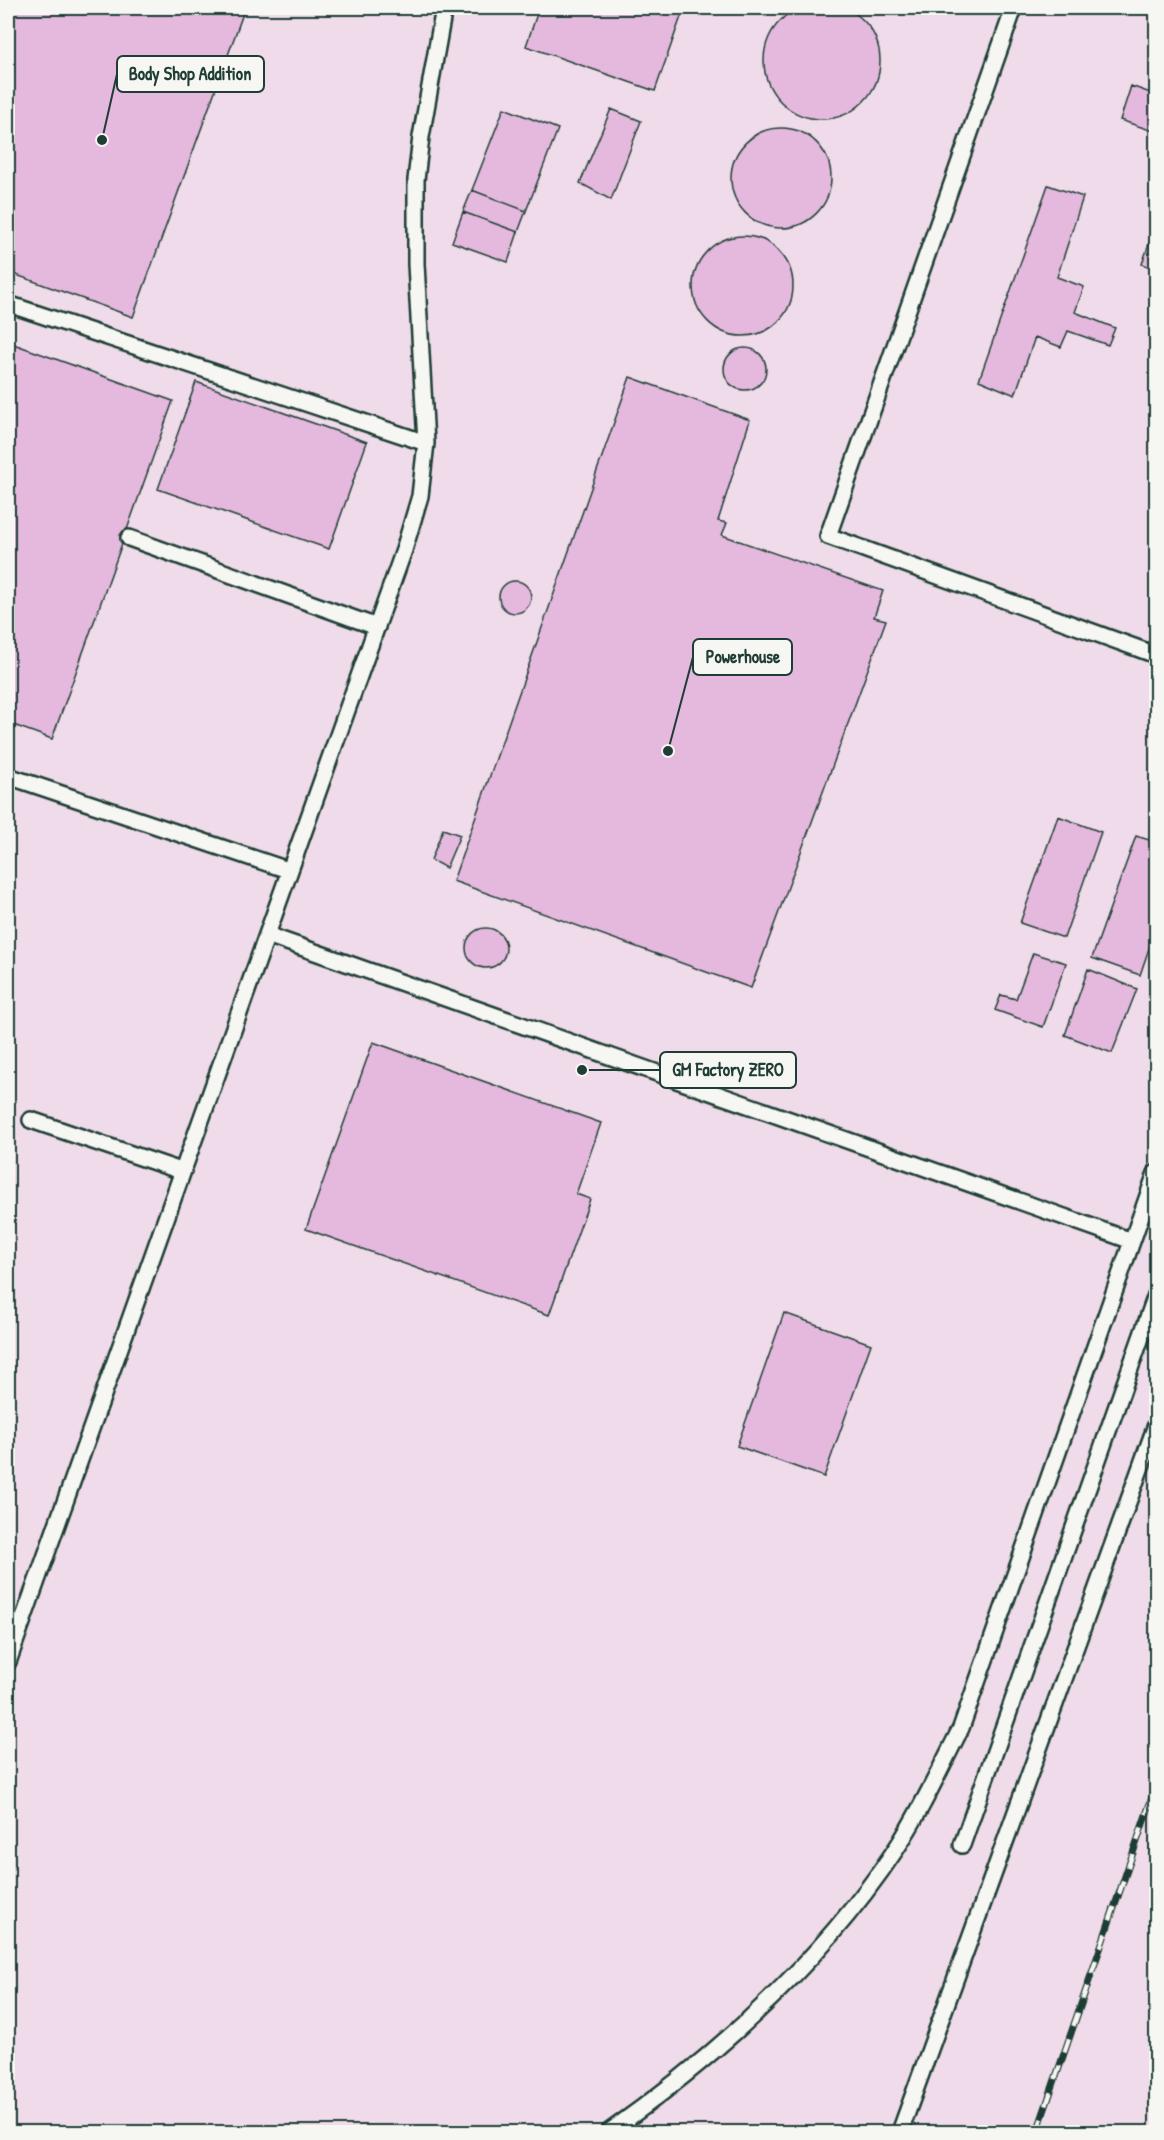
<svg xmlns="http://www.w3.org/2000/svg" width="1164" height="2140" font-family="'Patrick Hand',sans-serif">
	<rect width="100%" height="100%" fill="#f3eaee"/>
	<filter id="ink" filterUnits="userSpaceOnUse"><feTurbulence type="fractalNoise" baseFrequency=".0167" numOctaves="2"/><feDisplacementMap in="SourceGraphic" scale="12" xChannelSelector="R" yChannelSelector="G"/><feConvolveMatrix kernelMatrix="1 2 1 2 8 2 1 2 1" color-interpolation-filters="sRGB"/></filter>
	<g filter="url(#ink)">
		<path fill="#efdbe9" d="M 8,8 L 1156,8 L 1156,2132 L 8,2132 Z"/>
		<path fill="#e5b9de" stroke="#1f3d34" stroke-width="1.5" d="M764 61a58 58 0 1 1 116 0a58 58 0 1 1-116 0Z
			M 8,8 L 245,8 L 133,317 L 8,272 Z
			M 539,8 L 684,8 L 655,91 L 526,46 Z
			M 1131,86 L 1156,95 L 1156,132 L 1120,120 Z
			M 504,108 L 558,129 L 526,211 L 472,190 Z
			M 611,109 L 641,121 L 611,200 L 580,183 Z
			M731 178a50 50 0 1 1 100 0a50 50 0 1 1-100 0Z
			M 1048,185 L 1083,197 L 1057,277 L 1084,287 L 1075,312 L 1115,328 L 1108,345 L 1068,331 L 1061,347 L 1035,337 L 1015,395 L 979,380 Z
			M 472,190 L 526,211 L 518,232 L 463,212 Z
			M 463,212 L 518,232 L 508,262 L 452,242 Z
			M 1156,224 L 1156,269 L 1142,264 Z
			M693 286a50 50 0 1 1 100 0a50 50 0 1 1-100 0Z
			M 8,342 L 173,401 L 52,739 L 8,723 Z
			M724 369a21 21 0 1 1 42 0a21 21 0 1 1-42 0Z
			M 630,377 L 750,420 L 718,521 L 727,523 L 722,535 L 883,591 L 874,617 L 886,620 L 751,988 L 453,881 Z
			M 196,382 L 367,442 L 329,549 L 158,489 Z
			M499 597a16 16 0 1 1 32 0a16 16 0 1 1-32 0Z
			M 1058,816 L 1101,832 L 1064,938 L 1020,923 Z
			M 443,829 L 460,835 L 446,868 L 431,860 Z
			M 1136,836 L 1156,842 L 1156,878 L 1153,888 L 1156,890 L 1156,928 L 1140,975 L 1092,958 Z
			M466 948a20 20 0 1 1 40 0a20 20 0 1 1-40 0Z
			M 1033,953 L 1066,963 L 1043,1027 L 995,1010 L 1001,995 L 1016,999 Z
			M 1088,969 L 1137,989 L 1112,1053 L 1065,1035 Z
			M 373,1042 L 601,1123 L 576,1194 L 590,1199 L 549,1315 L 306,1229 Z
			M 784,1313 L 871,1344 L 824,1477 L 737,1446 Z"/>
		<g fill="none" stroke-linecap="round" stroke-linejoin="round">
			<defs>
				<path id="lane" d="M 1014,8 L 828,536 L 1156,655
					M 8,304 L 426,443
					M 129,538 L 377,627
					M 8,776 L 288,870
					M 267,935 L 1132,1241
					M 31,1120 L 181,1171
					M 8,1662 L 404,550 L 420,496 L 426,443 L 416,264 L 416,180 L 421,137 L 444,8
					M 962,1845 L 1156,1295
					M 609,2132 C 719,2054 821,1962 896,1849 C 921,1811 940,1769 961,1728 L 1156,1173
					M 900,2132 L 1156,1425"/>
			</defs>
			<use href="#lane" stroke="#1f3d34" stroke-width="20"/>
			<use href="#lane" stroke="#f6f6f2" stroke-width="15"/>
			<defs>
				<path id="rail" d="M 1037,2132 L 1156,1786"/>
			</defs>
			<use href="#rail" stroke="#1f3d34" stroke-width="7"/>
			<use href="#rail" stroke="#f6f6f2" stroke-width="4.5" stroke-dasharray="14" stroke-linecap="butt"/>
		</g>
	</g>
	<path fill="none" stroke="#1f3d34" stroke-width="2" d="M102 140L117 74M668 751L693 657M582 1070L660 1070"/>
	<g fill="#1f3d34" stroke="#f6f6f2" stroke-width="2">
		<circle cx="102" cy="140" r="6"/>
		<circle cx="668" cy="751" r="6"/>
		<circle cx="582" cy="1070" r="6"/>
	</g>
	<g fill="#f6f6f2" stroke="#1f3d34" stroke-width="2">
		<rect x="117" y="56" width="147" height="36" rx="6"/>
		<rect x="693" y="639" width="99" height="36" rx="6"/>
		<rect x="660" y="1052" width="136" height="36" rx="6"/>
	</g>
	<g font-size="18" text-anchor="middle" font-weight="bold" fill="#1f3d34">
		<text x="190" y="80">Body Shop Addition</text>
		<text x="743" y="663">Powerhouse</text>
		<text x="728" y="1076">GM Factory ZERO</text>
	</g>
	<rect width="1164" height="2140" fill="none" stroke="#f6f6f2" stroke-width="30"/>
	<rect x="15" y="15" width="1134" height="2110" fill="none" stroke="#1f3d34" stroke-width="2" filter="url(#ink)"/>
</svg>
